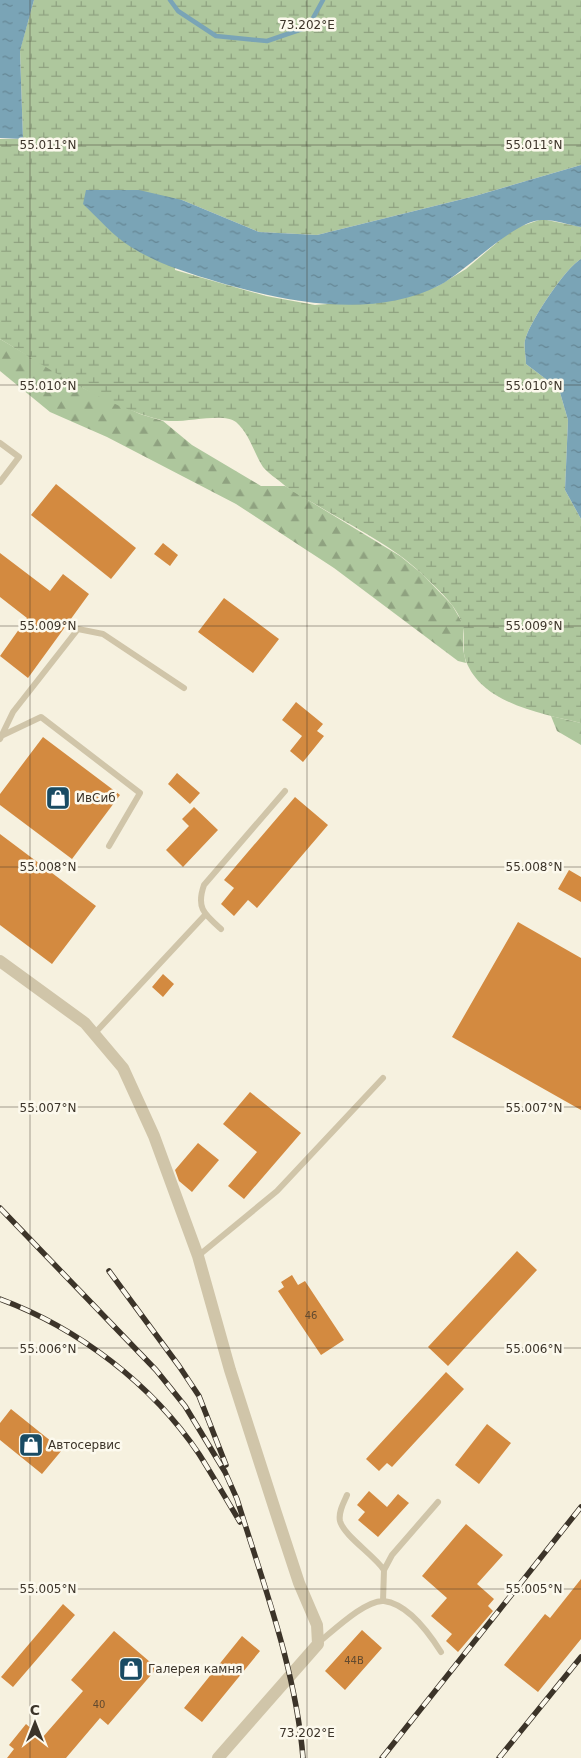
<svg xmlns="http://www.w3.org/2000/svg" width="581" height="1758" font-family="'DejaVu Sans',sans-serif">
	<defs>
		<pattern id="forest-firs" width="22" height="20" patternUnits="userSpaceOnUse" patternTransform="scale(1.25)"><rect width="22" height="20" fill="#aec79d"/><path d="M5 1l3.5 6h-7zM16 11l3.5 6h-7z" fill="#8fa280"/></pattern>
		<pattern id="wetland-marsh" width="20" height="14" patternUnits="userSpaceOnUse" patternTransform="scale(1.25)"><rect width="20" height="14" fill="#aec79d"/><path d="M1 5h8M5 5V1M11 12h8M15 12V8" fill="none" stroke="#8fa280"/></pattern>
		<pattern id="water-ripples" width="26" height="14" patternUnits="userSpaceOnUse" patternTransform="scale(1.25)"><rect width="26" height="14" fill="#7aa4b6"/><path d="M2 4q2-2 4 0t4 0M15 11q2-2 4 0t4 0" fill="none" stroke="#658694"/></pattern>
	</defs>
	<rect width="100%" height="100%" fill="#f6f1df"/>
	<path fill="url(#forest-firs)" d="M 0,339 L 83,388 L 140,414 L 163,421 L 192,445 L 261,486 L 285,486 L 400,556 L 421,573 L 452,605 L 463,624 L 463,649 L 466,663 L 458,661 L 334,568 L 236,504 L 107,437 L 50,412 L 0,371 Z
		M 551,716 L 581,723 L 581,745 L 557,731 Z"/>
	<path fill="url(#wetland-marsh)" d="M 34,0 L 581,0 L 581,165 L 475,196 L 317,235 L 259,232 L 182,200 L 175,270 L 266,296 L 315,305 L 401,298 L 438,286 L 466,269 L 513,229 L 542,219 L 581,227 L 581,259 C 565,268 532,319 526,337 C 523,344 526,356 526,364 L 559,389 L 568,420 L 565,490 L 581,519 L 581,723 C 543,714 482,704 466,661 C 461,649 466,636 462,624 C 457,605 436,588 422,574 C 392,545 351,526 315,504 C 304,498 292,492 283,484 C 277,479 268,473 263,467 C 254,453 249,433 236,422 C 222,411 181,425 161,420 C 103,405 51,370 0,339 L 0,139 L 23,139 L 20,50 Z"/>
	<path fill="url(#water-ripples)" d="M 0,0 L 34,0 L 20,51 L 23,139 L 0,138 Z
		M 581,165 L 581,227 C 569,225 556,220 544,220 C 516,218 468,270 440,285 C 373,320 286,302 218,282 C 188,273 158,264 131,247 C 114,237 98,218 83,204 L 86,190 L 139,190 L 182,200 L 259,232 L 317,235 L 475,196 Z
		M 581,259 L 581,519 L 565,490 L 568,420 L 559,389 L 526,364 C 526,356 523,344 526,337 C 532,319 565,268 581,259 Z"/>
	<g fill="none" stroke-linecap="round" stroke-linejoin="round">
		<path stroke="#7aa4b6" stroke-width="4.5" d="M 170,0 L 178,11 L 216,36 L 267,41 L 308,27 L 323,0"/>
	</g>
	<path fill="#d38a40" d="M 56,484 L 136,548 L 111,579 L 31,515 Z
		M 163,543 L 178,555 L 170,566 L 154,554 Z
		M 0,553 L 50,591 L 63,574 L 89,594 L 28,678 L 0,656 L 27,618 L 0,597 Z
		M 224,598 L 279,639 L 253,673 L 198,632 Z
		M 296,702 L 323,724 L 317,731 L 324,736 L 303,762 L 290,751 L 302,736 L 282,720 Z
		M 43,737 L 120,795 L 72,859 L 0,805 L 0,794 Z
		M 177,773 L 200,793 L 190,804 L 168,784 Z
		M 295,797 L 328,825 L 257,908 L 248,900 L 234,916 L 221,904 L 234,888 L 224,880 Z
		M 194,807 L 218,830 L 183,867 L 166,850 L 189,826 L 182,819 Z
		M 0,834 L 96,906 L 52,964 L 0,925 Z
		M 569,870 L 581,877 L 581,902 L 558,889 Z
		M 518,922 L 581,958 L 581,1110 L 452,1037 Z
		M 163,974 L 174,984 L 163,997 L 152,987 Z
		M 250,1092 L 301,1133 L 244,1199 L 228,1186 L 257,1152 L 223,1124 Z
		M 198,1143 L 219,1160 L 192,1192 L 179,1181 L 175,1170 Z
		M 517,1251 L 537,1270 L 448,1366 L 428,1347 Z
		M 292,1275 L 298,1285 L 305,1281 L 344,1340 L 321,1355 L 278,1291 L 284,1287 L 281,1282 Z
		M 446,1372 L 464,1389 L 392,1467 L 387,1463 L 379,1471 L 366,1459 Z
		M 11,1409 L 62,1450 L 42,1474 L 0,1440 L 0,1423 Z
		M 487,1424 L 511,1443 L 479,1484 L 455,1465 Z
		M 369,1491 L 387,1507 L 398,1494 L 409,1503 L 378,1537 L 358,1520 L 365,1512 L 357,1505 Z
		M 466,1524 L 503,1555 L 477,1584 L 494,1599 L 488,1606 L 493,1611 L 458,1652 L 446,1641 L 452,1634 L 431,1616 L 447,1598 L 422,1576 Z
		M 581,1579 L 581,1639 L 538,1692 L 504,1665 L 545,1614 L 550,1618 Z
		M 63,1604 L 75,1615 L 13,1687 L 1,1677 Z
		M 362,1630 L 382,1648 L 345,1690 L 325,1671 Z
		M 114,1631 L 157,1668 L 108,1725 L 100,1718 L 66,1758 L 7,1758 L 14,1749 L 9,1745 L 26,1724 L 42,1738 L 83,1691 L 71,1680 Z
		M 242,1636 L 260,1651 L 202,1722 L 184,1708 Z"/>
	<g fill="none" stroke-linecap="round" stroke-linejoin="round">
		<path stroke="#d0c5a9" stroke-width="6" d="M 0,443 L 19,457 L 0,482
			M 1,736 L 41,717 L 140,793 L 109,846
			M 0,739 L 13,712 L 78,629 L 103,634 L 184,688
			M 221,929 C 204,914 196,908 204,885 L 285,791
			M 95,1033 L 205,915
			M 198,1256 L 277,1191 L 383,1078
			M 347,1495 C 344,1502 338,1512 340,1521 C 344,1536 374,1555 384,1570
			M 383,1601 L 384,1570 L 392,1555 L 438,1502
			M 318,1643 C 332,1632 366,1599 384,1601 C 408,1604 429,1633 441,1652"/>
		<path stroke="#d0c5a9" stroke-width="12" d="M 0,961 L 85,1023 L 123,1068 L 154,1136 L 198,1256 L 230,1370 L 276,1513 L 299,1583 L 317,1625 L 318,1644 L 218,1758"/>
		<defs>
			<path id="rail" d="M 0,1208 L 156,1370 L 185,1406 L 225,1472 L 237,1499 C 263,1583 296,1670 303,1758
				M 109,1271 L 179,1366 L 199,1396 L 226,1465
				M 0,1299 C 78,1328 152,1384 199,1454 C 213,1476 226,1499 240,1522
				M 382,1758 L 581,1507
				M 499,1758 L 581,1657"/>
		</defs>
		<use href="#rail" stroke="#3c3429" stroke-width="5.5"/>
		<use href="#rail" stroke="#fcf9ed" stroke-width="4" stroke-dasharray="11" stroke-linecap="butt"/>
	</g>
	<path fill="none" stroke="#3c3429" stroke-width="1" stroke-opacity="0.45" d="M 30,0 L 30,1758M 307,0 L 307,1758M 0,145 L 581,145M 0,385 L 581,385M 0,626 L 581,626M 0,867 L 581,867M 0,1107 L 581,1107M 0,1348 L 581,1348M 0,1589 L 581,1589"/>
	<defs>
		<symbol id="shop-square" viewBox="-11 -11 22 22"><rect x="-9" y="-9" width="18" height="18" rx="4" fill="#194b63" stroke="#fcf9ed"/><path d="M-5-2.5h2.3a2.7 3.5 0 0 1 5.4 0H5L5.5 6h-11ZM-1.5-2.5h3a1.5 2.3 0 0 0-3 0Z" fill="#fff"/></symbol>
	</defs>
	<g fill-rule="evenodd">
		<use href="#shop-square" x="44" y="784" width="28" height="28"/>
		<use href="#shop-square" x="17" y="1431" width="28" height="28"/>
		<use href="#shop-square" x="117" y="1655" width="28" height="28"/>
	</g>
	<g text-anchor="middle" dominant-baseline="central" stroke-width="5" stroke-linejoin="round" paint-order="stroke">
		<g font-size="10" fill="#624a2f">
			<text x="311" y="1315">46</text>
			<text x="354" y="1660">44В</text>
			<text x="99" y="1704">40</text>
		</g>
		<g font-size="12" fill="#3c3429" stroke="#fcf9ed" text-anchor="start">
			<text x="76" y="798">ИвСиб</text>
			<text x="48" y="1445">Автосервис</text>
			<text x="148" y="1669">Галерея камня</text>
		</g>
	</g>
	<g font-size="12" text-anchor="middle" fill="#3c3429" stroke="#fcf9ed" stroke-width="5" stroke-linejoin="round" paint-order="stroke">
		<text x="307" y="29">73.202°E</text>
		<text x="48" y="149">55.011°N</text>
		<text x="534" y="149">55.011°N</text>
		<text x="48" y="390">55.010°N</text>
		<text x="534" y="390">55.010°N</text>
		<text x="48" y="630">55.009°N</text>
		<text x="534" y="630">55.009°N</text>
		<text x="48" y="871">55.008°N</text>
		<text x="534" y="871">55.008°N</text>
		<text x="48" y="1112">55.007°N</text>
		<text x="534" y="1112">55.007°N</text>
		<text x="48" y="1353">55.006°N</text>
		<text x="534" y="1353">55.006°N</text>
		<text x="48" y="1593">55.005°N</text>
		<text x="534" y="1593">55.005°N</text>
		<text x="307" y="1737">73.202°E</text>
	</g>
	<g transform="translate(35 1723)" stroke="#fcf9ed" stroke-width="4" paint-order="stroke">
	<path d="M0-4L9 19L0 12L-9 19Z" fill="#3c3429"/>
	<text y="-8" font-size="14" font-weight="bold" text-anchor="middle" fill="#3c3429">С</text>
	</g>
</svg>
